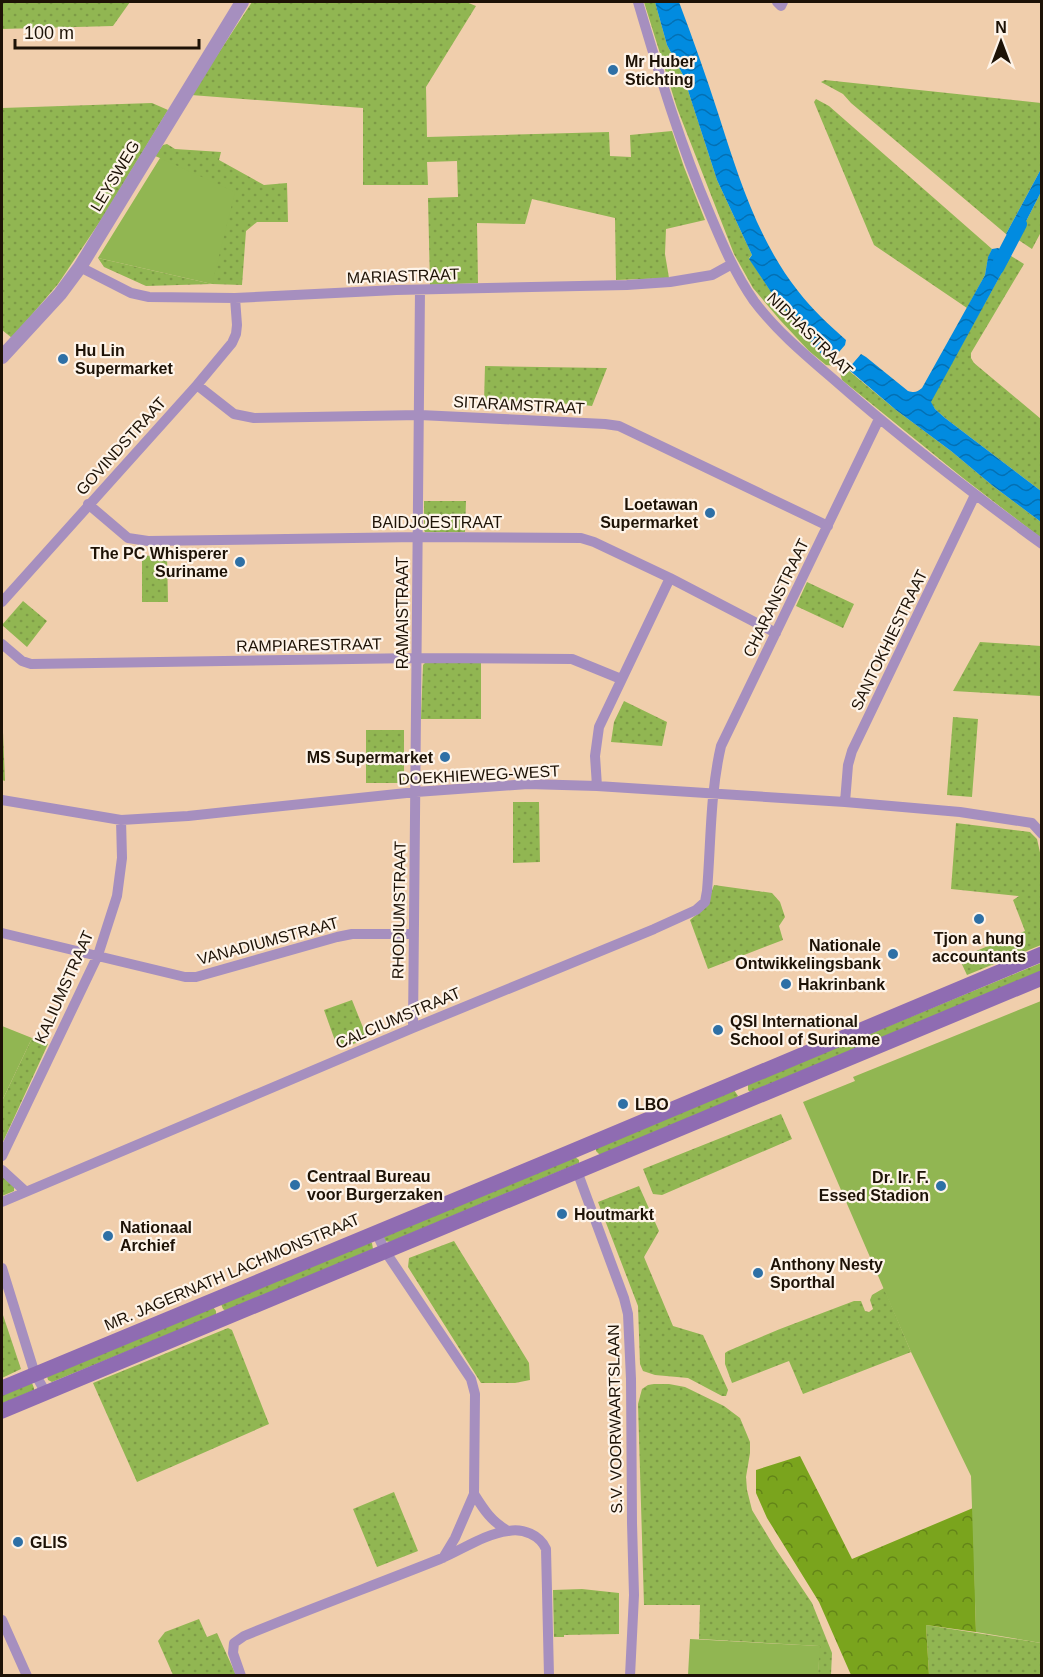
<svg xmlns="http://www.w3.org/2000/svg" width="1043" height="1677" font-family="Helvetica,sans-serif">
	<defs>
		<pattern id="grass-dots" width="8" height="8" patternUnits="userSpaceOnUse" patternTransform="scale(1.5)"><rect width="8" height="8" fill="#91b652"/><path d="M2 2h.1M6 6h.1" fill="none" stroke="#7d9b46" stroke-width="1.8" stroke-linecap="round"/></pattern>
		<pattern id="forest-crowns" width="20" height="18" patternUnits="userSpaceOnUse" patternTransform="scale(1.5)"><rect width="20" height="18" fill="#7aa41d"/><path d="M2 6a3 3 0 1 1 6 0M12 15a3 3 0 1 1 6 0" fill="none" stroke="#638418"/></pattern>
		<pattern id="water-waves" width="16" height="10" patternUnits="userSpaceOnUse" patternTransform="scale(1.5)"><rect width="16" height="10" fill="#018be0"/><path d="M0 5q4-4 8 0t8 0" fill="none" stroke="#0370b4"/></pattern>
	</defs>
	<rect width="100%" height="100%" fill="#f0ceac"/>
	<path fill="url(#grass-dots)" d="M 2,2 L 130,2 L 113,26 L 2,29 Z
		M 252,2 L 466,2 L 476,6 L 426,87 L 427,137 L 609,132 L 610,156 L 631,157 L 630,135 L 672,131 L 684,167 L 705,220 L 666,229 L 665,254 L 669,278 L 616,280 L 615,218 L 532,199 L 525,224 L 477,223 L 478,283 L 430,285 L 428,198 L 458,197 L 457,161 L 427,162 L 428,185 L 363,185 L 363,108 L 191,95 Z
		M 644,2 L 655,2 L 667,45 L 683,75 L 717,180 L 752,255 L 749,258 L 773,295 L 822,355 L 833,359 L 837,363 L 834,366 L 826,365 L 809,351 L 780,320 L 753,288 L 734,254 L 677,108 Z
		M 825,80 L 1041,103 L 1041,169 L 1006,234 L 851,103 L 843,94 L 821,82 Z
		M 816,99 L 829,106 L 992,249 L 988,258 L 985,275 L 967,308 L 874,245 L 814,102 Z
		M 152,103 L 168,110 L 103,217 L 58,284 L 12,338 L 2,330 L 2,108 Z
		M 167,144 L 175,149 L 221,152 L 219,160 L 264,185 L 287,183 L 288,222 L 257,222 L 246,231 L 242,285 L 212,284 L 146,286 L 104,267 L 98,258 L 212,284 L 160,158 L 155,156 L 163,145 Z
		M 1041,192 L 1041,232 L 1032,249 L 1017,239 Z
		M 1011,256 L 1024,264 L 971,353 L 971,358 L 974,363 L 1041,419 L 1041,491 L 945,418 L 935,409 L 930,402 Z
		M 842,365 L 896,410 L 951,451 L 993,486 L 1041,522 L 1041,538 L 963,478 L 842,380 L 840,373 Z
		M 485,366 L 607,368 L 592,406 L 576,404 L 484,402 Z
		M 424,501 L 466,501 L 465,532 L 425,532 L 424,530 Z
		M 167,555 L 168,602 L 142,602 L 142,556 Z
		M 807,582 L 854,604 L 843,628 L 796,606 Z
		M 23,601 L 47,621 L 27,647 L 2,625 Z
		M 980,642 L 1041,646 L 1041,696 L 953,691 Z
		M 481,662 L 481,719 L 421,719 L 423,665 L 425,663 Z
		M 624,701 L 667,722 L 662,746 L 611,742 L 614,722 Z
		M 2,708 L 5,781 L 2,780 Z
		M 953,717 L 978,719 L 972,797 L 947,795 Z
		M 366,730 L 404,730 L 404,783 L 366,783 Z
		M 513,802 L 539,802 L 540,862 L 513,863 Z
		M 956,823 L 1030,832 L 1037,839 L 1041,857 L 1041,945 L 967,975 L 959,958 L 1025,931 L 1013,900 L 1019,896 L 951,889 Z
		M 714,885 L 772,893 L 780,902 L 785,917 L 779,926 L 783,940 L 708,969 L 690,920 L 706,907 Z
		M 1041,963 L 1041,973 L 750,1092 L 748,1090 L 748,1084 Z
		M 352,1000 L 366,1035 L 365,1040 L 338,1049 L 324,1010 Z
		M 32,1038 L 48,1044 L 2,1144 L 2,1101 Z
		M 734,1090 L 738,1096 L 735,1099 L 600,1155 L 596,1151 L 596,1148 Z
		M 781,1114 L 792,1139 L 662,1195 L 653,1194 L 643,1169 Z
		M 575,1157 L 579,1160 L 579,1163 L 390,1242 L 385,1241 L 383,1235 Z
		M 4,1177 L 14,1187 L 14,1191 L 2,1196 L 2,1178 Z
		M 639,1186 L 659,1231 L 644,1257 L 673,1326 L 703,1335 L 728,1390 L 726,1396 L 722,1396 L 688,1378 L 655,1375 L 643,1371 L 640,1364 L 638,1306 L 598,1202 Z
		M 454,1241 L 529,1363 L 530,1380 L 515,1383 L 481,1383 L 408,1267 L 409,1258 Z
		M 369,1242 L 372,1243 L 373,1249 L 226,1311 L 223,1309 L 221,1304 Z
		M 884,1288 L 911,1352 L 803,1394 L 789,1361 L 732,1383 L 725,1364 L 725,1353 L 728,1351 L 780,1329 L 854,1301 L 861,1301 L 865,1311 L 869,1312 L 873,1309 L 870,1300 L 872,1295 Z
		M 213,1307 L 216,1311 L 216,1315 L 52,1382 L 48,1380 L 47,1376 Z
		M 2,1312 L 21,1369 L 2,1378 Z
		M 228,1328 L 232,1330 L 269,1424 L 137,1482 L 93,1383 Z
		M 32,1383 L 34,1388 L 34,1390 L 2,1404 L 2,1394 Z
		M 654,1384 L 669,1384 L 685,1387 L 724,1406 L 740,1418 L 750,1442 L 750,1453 L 746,1477 L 747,1490 L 752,1510 L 775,1548 L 812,1603 L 832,1653 L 831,1675 L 818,1675 L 819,1646 L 699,1639 L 700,1605 L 644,1605 L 638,1404 L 642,1389 L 648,1385 Z
		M 394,1492 L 418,1551 L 377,1567 L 353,1509 Z
		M 582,1589 L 619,1593 L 619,1634 L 564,1635 L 564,1637 L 554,1637 L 553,1590 Z
		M 199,1619 L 207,1637 L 217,1633 L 236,1675 L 173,1675 L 158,1641 L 165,1632 Z
		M 926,1625 L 1041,1643 L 1041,1675 L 929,1675 Z"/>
	<path fill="url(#forest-crowns)" d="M 800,1456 L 852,1559 L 973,1508 L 976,1632 L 926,1625 L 929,1675 L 851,1675 L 819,1602 L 767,1518 L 756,1493 L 756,1470 Z"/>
	<path fill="#91b652" d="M 160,158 L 235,192 L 212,284 L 98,258 Z
		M 1041,1001 L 1041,1643 L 976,1632 L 971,1476 L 911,1352 L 803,1102 L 855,1081 L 853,1077 Z
		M 2,1026 L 32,1038 L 2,1101 Z
		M 690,1639 L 820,1646 L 818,1675 L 688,1675 Z"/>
	<path fill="url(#water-waves)" d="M 655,2 L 679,2 C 693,39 706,76 718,113 C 738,175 757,239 798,291 C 812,309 829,325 846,340 L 845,345 L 833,359 L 822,355 L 773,295 L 749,259 L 752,255 L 717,180 L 683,75 L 667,45 Z
		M 1041,169 L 1041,192 L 1017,239 L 1014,240 L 1006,234 Z
		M 998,248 L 1010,254 L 1011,256 L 931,402 L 935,409 L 945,418 L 1041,491 L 1041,522 L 993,486 L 951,451 L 896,410 L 848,369 L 861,354 L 866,357 L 908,391 C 915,393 917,392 922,388 L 985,275 L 988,257 L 992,249 Z"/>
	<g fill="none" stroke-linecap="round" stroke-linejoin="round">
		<path stroke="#018be0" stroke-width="14" d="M 997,268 L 1020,224"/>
		<path stroke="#a68fbf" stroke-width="10" d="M 638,2 C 659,73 680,144 709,212 C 722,243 735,274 754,301 C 778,333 809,358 839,384 C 904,441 972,493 1042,544
			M 777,2 L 781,6 L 783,2
			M 80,267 L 131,293 L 149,297 L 235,298 L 396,290 L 627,285 L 670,282 L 712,275 L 732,264
			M 197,385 L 234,414 L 254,418 L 420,415 L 605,424 L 619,426 L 828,526
			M 88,504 L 128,538 L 148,541 L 418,537 L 581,538 L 594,542 L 670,578 L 776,633
			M 2,602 L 197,385 L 232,343 L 236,334 L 237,325 L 235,298
			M 2,644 L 22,661 L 31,664 L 417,658 L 572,659 L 621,679
			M 597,786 L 595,756 L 599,727 L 670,578
			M 2,800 L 121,820 L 188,816 L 416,792 L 528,784 L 597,786 L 845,802 L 960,812 L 1032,823 L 1042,834
			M 845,802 L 848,765 L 852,751 L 975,495
			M 2,933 L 185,977 L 196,977 L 337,937 L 352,934 L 413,934
			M 413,1028 L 420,290
			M 2,1156 L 98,955 L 117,896 L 122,858 L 121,820
			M 2,1170 L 25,1191
			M 577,1171 L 624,1298 L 628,1314 L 631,1379 L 632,1523 L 634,1595 L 630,1676
			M 2,1202 L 413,1028 L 654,929 L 696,910 L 705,902 L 707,891 C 711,843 710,793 721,746 L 879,419
			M 376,1232 L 385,1251 L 471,1379 L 475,1394 L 474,1494 L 455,1538 L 443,1558
			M 2,1268 L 35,1374 L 46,1393
			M 474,1494 C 484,1510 491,1521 508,1531
			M 2,1620 L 27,1676
			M 241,1676 L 233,1653 L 234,1643 L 244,1636 C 309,1609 375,1585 440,1559 C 462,1550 484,1534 508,1531 C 523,1528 540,1535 546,1549 L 549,1676"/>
		<path stroke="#a68fbf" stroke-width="14" d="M 2,357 L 60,294 L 80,267 L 242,2"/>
		<path stroke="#8f6cb2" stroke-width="15" d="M 2,1388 L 568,1153 L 1042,954
			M 2,1411 L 1042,978"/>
	</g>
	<g fill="#2e70a6" stroke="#fef4e9" stroke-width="2">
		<circle cx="613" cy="70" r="6"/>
		<circle cx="63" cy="359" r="6"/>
		<circle cx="710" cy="513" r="6"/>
		<circle cx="240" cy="562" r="6"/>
		<circle cx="445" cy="757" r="6"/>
		<circle cx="979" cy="919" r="6"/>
		<circle cx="893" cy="954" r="6"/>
		<circle cx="786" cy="984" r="6"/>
		<circle cx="718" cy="1030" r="6"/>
		<circle cx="623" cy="1104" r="6"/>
		<circle cx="295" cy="1185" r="6"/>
		<circle cx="941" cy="1186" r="6"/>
		<circle cx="562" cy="1214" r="6"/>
		<circle cx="108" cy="1236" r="6"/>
		<circle cx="758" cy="1273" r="6"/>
		<circle cx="18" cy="1542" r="6"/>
	</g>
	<g text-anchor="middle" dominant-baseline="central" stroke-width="4.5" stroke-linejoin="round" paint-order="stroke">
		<g font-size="16" font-weight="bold" fill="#1d1206" stroke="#fef4e9" text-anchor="start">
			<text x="625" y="61">Mr Huber<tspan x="625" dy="18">Stichting</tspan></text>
			<text x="75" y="350">Hu Lin<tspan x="75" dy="18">Supermarket</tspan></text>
			<text x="698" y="504" text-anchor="end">Loetawan<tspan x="698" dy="18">Supermarket</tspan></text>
			<text x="228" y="553" text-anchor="end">The PC Whisperer<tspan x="228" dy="18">Suriname</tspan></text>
			<text x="433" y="757" text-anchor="end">MS Supermarket</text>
			<text x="979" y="938" text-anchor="middle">Tjon a hung<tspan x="979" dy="18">accountants</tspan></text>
			<text x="881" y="945" text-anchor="end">Nationale<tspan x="881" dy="18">Ontwikkelingsbank</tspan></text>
			<text x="798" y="984">Hakrinbank</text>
			<text x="730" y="1021">QSI International<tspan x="730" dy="18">School of Suriname</tspan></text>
			<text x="635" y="1104">LBO</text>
			<text x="307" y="1176">Centraal Bureau<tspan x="307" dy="18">voor Burgerzaken</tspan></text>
			<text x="929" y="1177" text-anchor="end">Dr. Ir. F.<tspan x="929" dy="18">Essed Stadion</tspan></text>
			<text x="574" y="1214">Houtmarkt</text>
			<text x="120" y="1227">Nationaal<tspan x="120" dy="18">Archief</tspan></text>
			<text x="770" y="1264">Anthony Nesty<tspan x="770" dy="18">Sporthal</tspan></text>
			<text x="30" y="1542">GLIS</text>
		</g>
		<g font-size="16" fill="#1d1206" stroke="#fef4e9">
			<text transform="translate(115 176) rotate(-59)">LEYSWEG</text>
			<text transform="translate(403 276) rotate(-2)">MARIASTRAAT</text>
			<text transform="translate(810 334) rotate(44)">NIDHASTRAAT</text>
			<text transform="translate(519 405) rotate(3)">SITARAMSTRAAT</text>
			<text transform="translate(121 446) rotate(-48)">GOVINDSTRAAT</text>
			<text x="437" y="522">BAIDJOESTRAAT</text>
			<text transform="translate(776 598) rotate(-64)">CHARANSTRAAT</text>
			<text transform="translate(402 613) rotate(-90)">RAMAISTRAAT</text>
			<text transform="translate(889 640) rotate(-64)">SANTOKHIESTRAAT</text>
			<text transform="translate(309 645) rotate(-1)">RAMPIARESTRAAT</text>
			<text transform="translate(479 775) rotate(-3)">DOEKHIEWEG-WEST</text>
			<text transform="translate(399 910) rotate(-89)">RHODIUMSTRAAT</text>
			<text transform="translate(268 941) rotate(-15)">VANADIUMSTRAAT</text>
			<text transform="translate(64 987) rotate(-66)">KALIUMSTRAAT</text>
			<text transform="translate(398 1018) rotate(-23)">CALCIUMSTRAAT</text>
			<text transform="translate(232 1272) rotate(-23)">MR. JAGERNATH LACHMONSTRAAT</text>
			<text transform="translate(615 1419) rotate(-91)">S.V. VOORWAARTSLAAN</text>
		</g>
	</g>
	<rect width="1043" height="1677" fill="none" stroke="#1d1206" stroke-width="6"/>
	<g transform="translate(1001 42)" stroke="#fef4e9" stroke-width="4.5" paint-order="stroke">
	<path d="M0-4.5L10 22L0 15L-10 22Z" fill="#1d1206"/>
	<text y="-9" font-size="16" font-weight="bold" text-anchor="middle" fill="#1d1206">N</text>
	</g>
	<path d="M15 39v9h184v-9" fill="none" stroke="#1d1206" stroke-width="3"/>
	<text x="24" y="39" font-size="18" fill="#1d1206" stroke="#fef4e9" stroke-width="4.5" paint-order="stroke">100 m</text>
</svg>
